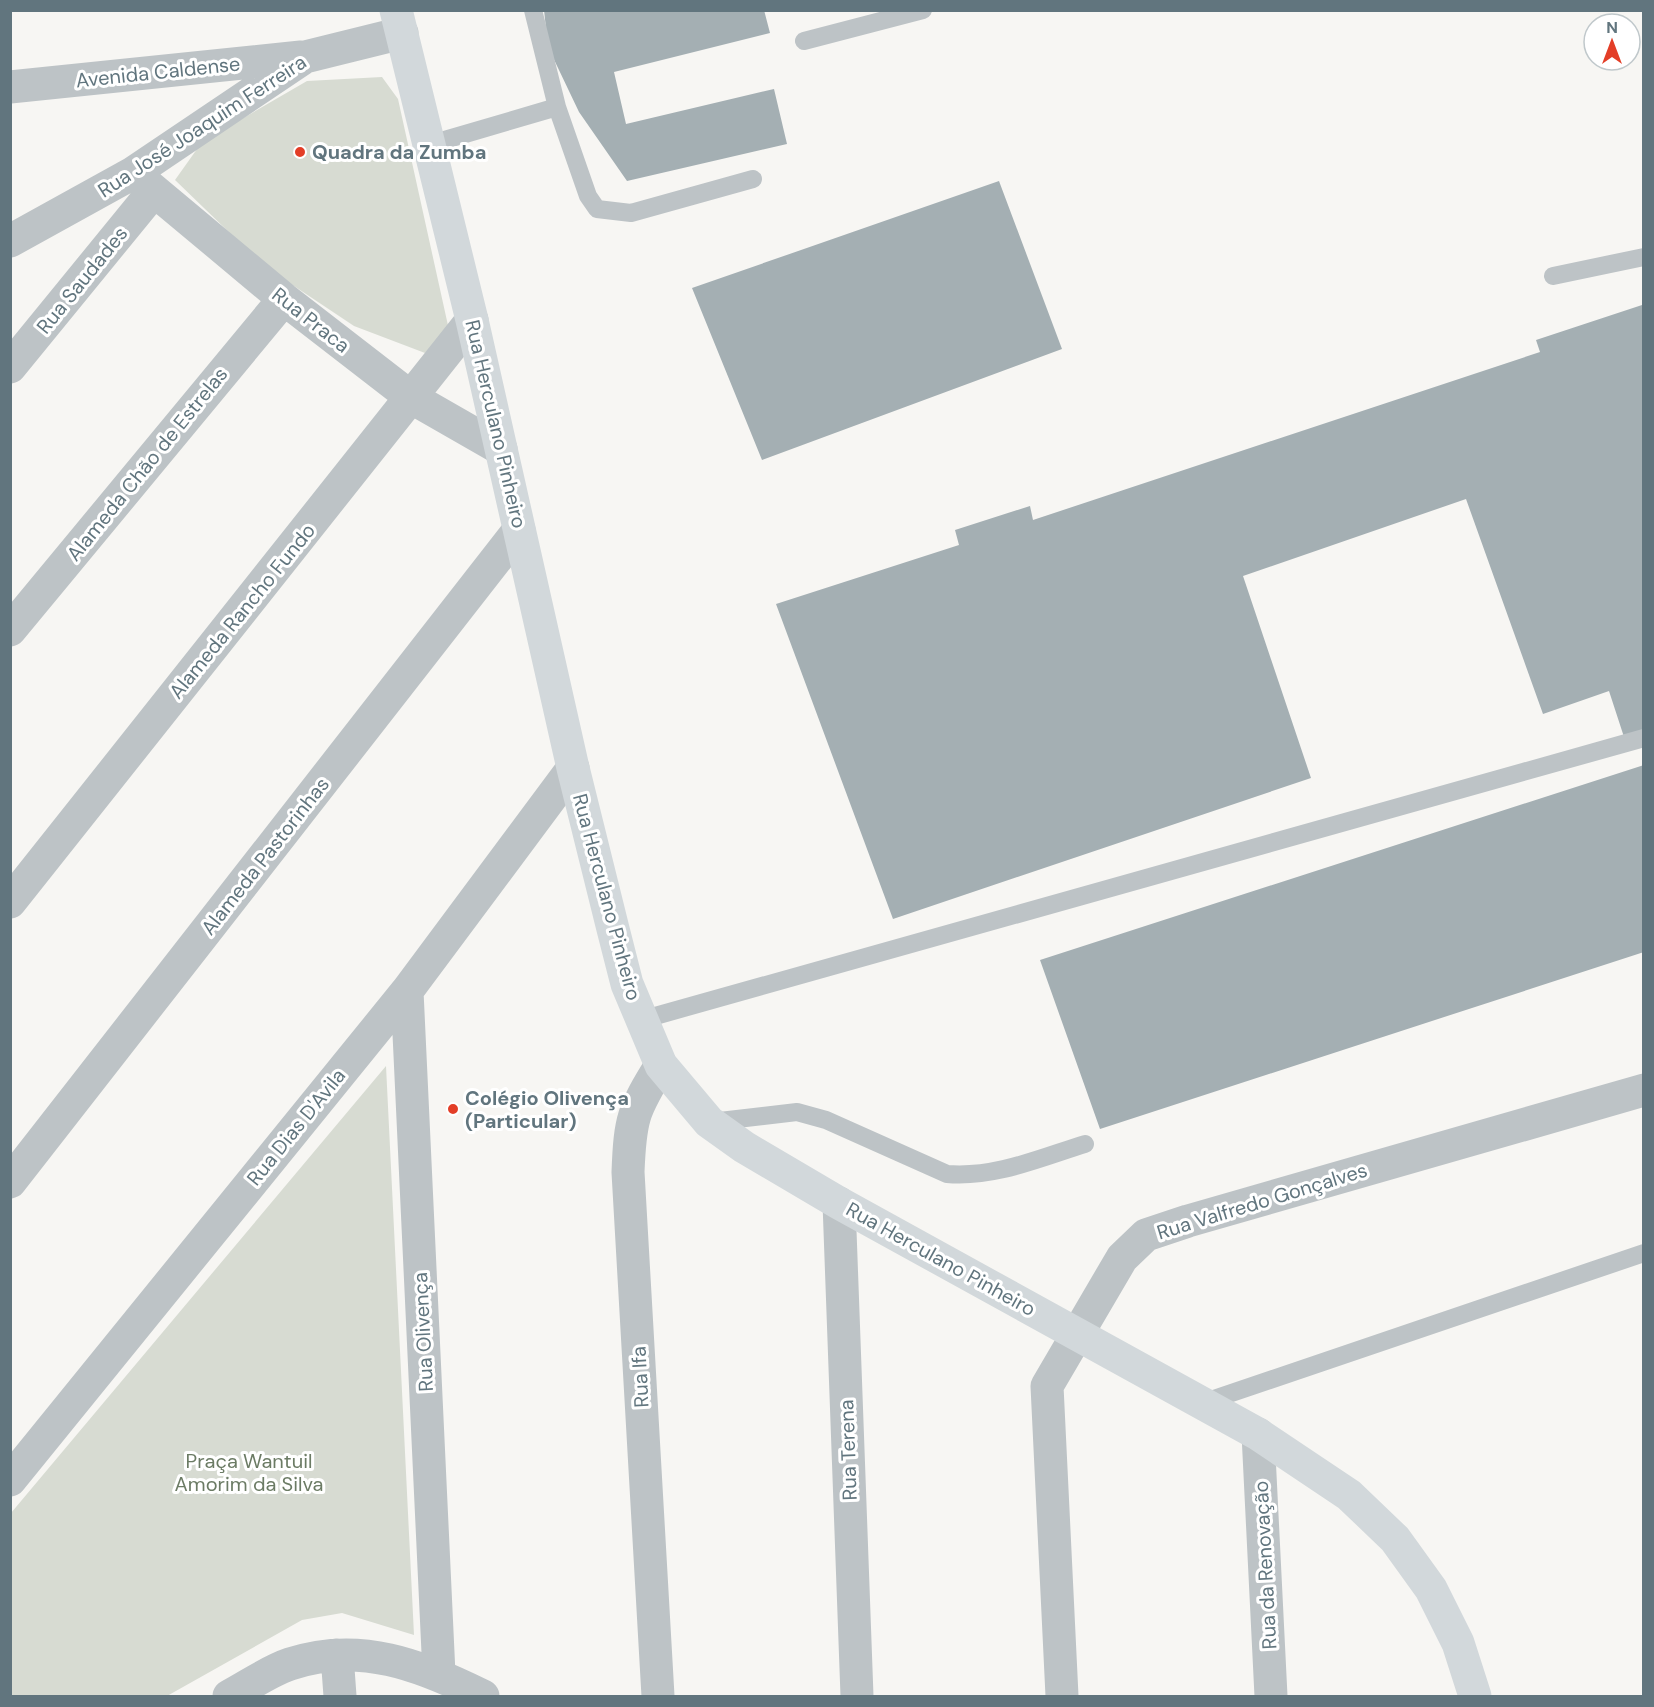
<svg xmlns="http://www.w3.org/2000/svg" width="1654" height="1707" font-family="'DM Sans',sans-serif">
	<rect width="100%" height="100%" fill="#f7f6f3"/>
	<path fill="#d7dbd2" d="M 382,77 L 398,99 L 449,330 L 425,353 L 354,326 L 264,266 L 175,180 L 202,142 L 307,81 Z
		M 386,1066 L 414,1635 L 342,1613 L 302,1620 L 167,1696 L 11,1696 L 11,1513 Z"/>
	<path fill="#a4afb3" d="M 544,10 L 764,10 L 770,33 L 614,72 L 626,124 L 774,89 L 787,144 L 627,181 L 579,112 L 548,47 Z
		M 999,181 L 1062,349 L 762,460 L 692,288 Z
		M 1642,305 L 1644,730 L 1624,737 L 1609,691 L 1543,714 L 1466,499 L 1243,576 L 1311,778 L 893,919 L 776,604 L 959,545 L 955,530 L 1030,506 L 1033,520 L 1540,352 L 1536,340 Z
		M 1644,765 L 1644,952 L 1100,1129 L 1040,960 Z"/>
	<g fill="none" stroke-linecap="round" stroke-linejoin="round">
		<path stroke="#bdc3c6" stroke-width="18" d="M 533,10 L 557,107 L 588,196 L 597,209 L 631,213 L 753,179
			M 804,41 L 923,10
			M 431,144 L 557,107
			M 1553,276 L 1644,257
			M 641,1020 L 1644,738
			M 711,1122 L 797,1112 L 826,1120 L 947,1174 C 995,1178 1040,1158 1085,1144
			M 1202,1403 L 1644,1253"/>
		<path stroke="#bdc3c6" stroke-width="33" d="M 10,87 L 301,57
			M 133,173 L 284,299 L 412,398 L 501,449
			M 10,241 L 133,173 L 305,57 L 402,33
			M 10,367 L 153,192
			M 10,630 L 284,299
			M 10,902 L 472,320
			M 407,991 L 439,1674
			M 10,1182 L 519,530
			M 839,1203 L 857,1696
			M 1258,1434 L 1271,1696
			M 10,1480 L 407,991 L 573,768
			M 337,1655 L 340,1696
			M 229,1696 C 248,1686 269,1671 290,1664 C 359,1641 421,1665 483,1696
			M 658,1696 L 628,1172 C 630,1119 633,1110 661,1065
			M 1062,1696 L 1047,1386 L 1122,1258 L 1146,1235 L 1188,1221 L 1644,1090"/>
		<path stroke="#d2d8db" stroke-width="33" d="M 396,10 L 472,320 L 573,768 L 613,929 L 627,984 L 661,1065 L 709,1122 L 744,1147 L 839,1203 L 1258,1434 L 1349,1495 L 1395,1539 L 1431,1589 L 1458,1643 L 1475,1696"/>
	</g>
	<g fill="#e33e27" stroke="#fff" stroke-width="2">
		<circle cx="300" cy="152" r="6"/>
		<circle cx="453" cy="1109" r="6"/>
	</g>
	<g text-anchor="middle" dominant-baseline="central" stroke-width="6" stroke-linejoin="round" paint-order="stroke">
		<g font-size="20" fill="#61757e" stroke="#fff">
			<text transform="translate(158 72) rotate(-6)">Avenida Caldense</text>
			<text transform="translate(202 126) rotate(-33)">Rua José Joaquim Ferreira</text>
			<text transform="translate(82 280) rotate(-51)">Rua Saudades</text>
			<text transform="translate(311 320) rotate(38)">Rua Praca</text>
			<text transform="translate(496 424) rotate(77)">Rua Herculano Pinheiro</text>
			<text transform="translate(147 464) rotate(-51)">Alameda Chão de Estrelas</text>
			<text transform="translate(242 611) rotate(-51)">Alameda Rancho Fundo</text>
			<text transform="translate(265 856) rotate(-52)">Alameda Pastorinhas</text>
			<text transform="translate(607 897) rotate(75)">Rua Herculano Pinheiro</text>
			<text transform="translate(296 1127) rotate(-51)">Rua Dias D'Avila</text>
			<text transform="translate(1262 1201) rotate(-17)">Rua Valfredo Gonçalves</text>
			<text transform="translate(941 1259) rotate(29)">Rua Herculano Pinheiro</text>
			<text transform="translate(423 1332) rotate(-93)">Rua Olivença</text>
			<text transform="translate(640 1377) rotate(-93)">Rua Ifa</text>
			<text transform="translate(848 1450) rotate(-92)">Rua Terena</text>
			<text transform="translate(1265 1565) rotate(-93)">Rua da Renovação</text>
		</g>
		<g font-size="20" font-weight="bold" fill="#61757e" stroke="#fff" text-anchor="start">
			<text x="312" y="152">Quadra da Zumba</text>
			<text x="465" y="1098">Colégio Olivença<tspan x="465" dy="23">(Particular)</tspan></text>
		</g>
		<g font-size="20" fill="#6b7b64" stroke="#fff">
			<text x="249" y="1461">Praça Wantuil<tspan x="249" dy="23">Amorim da Silva</tspan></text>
		</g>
	</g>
	<rect width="1654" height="1707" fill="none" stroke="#61757e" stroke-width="24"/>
	<g transform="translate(1612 42)"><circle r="28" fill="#ffffff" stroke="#c0c8cb" stroke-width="1.5"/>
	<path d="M0-4.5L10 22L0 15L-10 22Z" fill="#e33e27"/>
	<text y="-9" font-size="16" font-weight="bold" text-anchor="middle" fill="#61757e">N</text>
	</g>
</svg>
